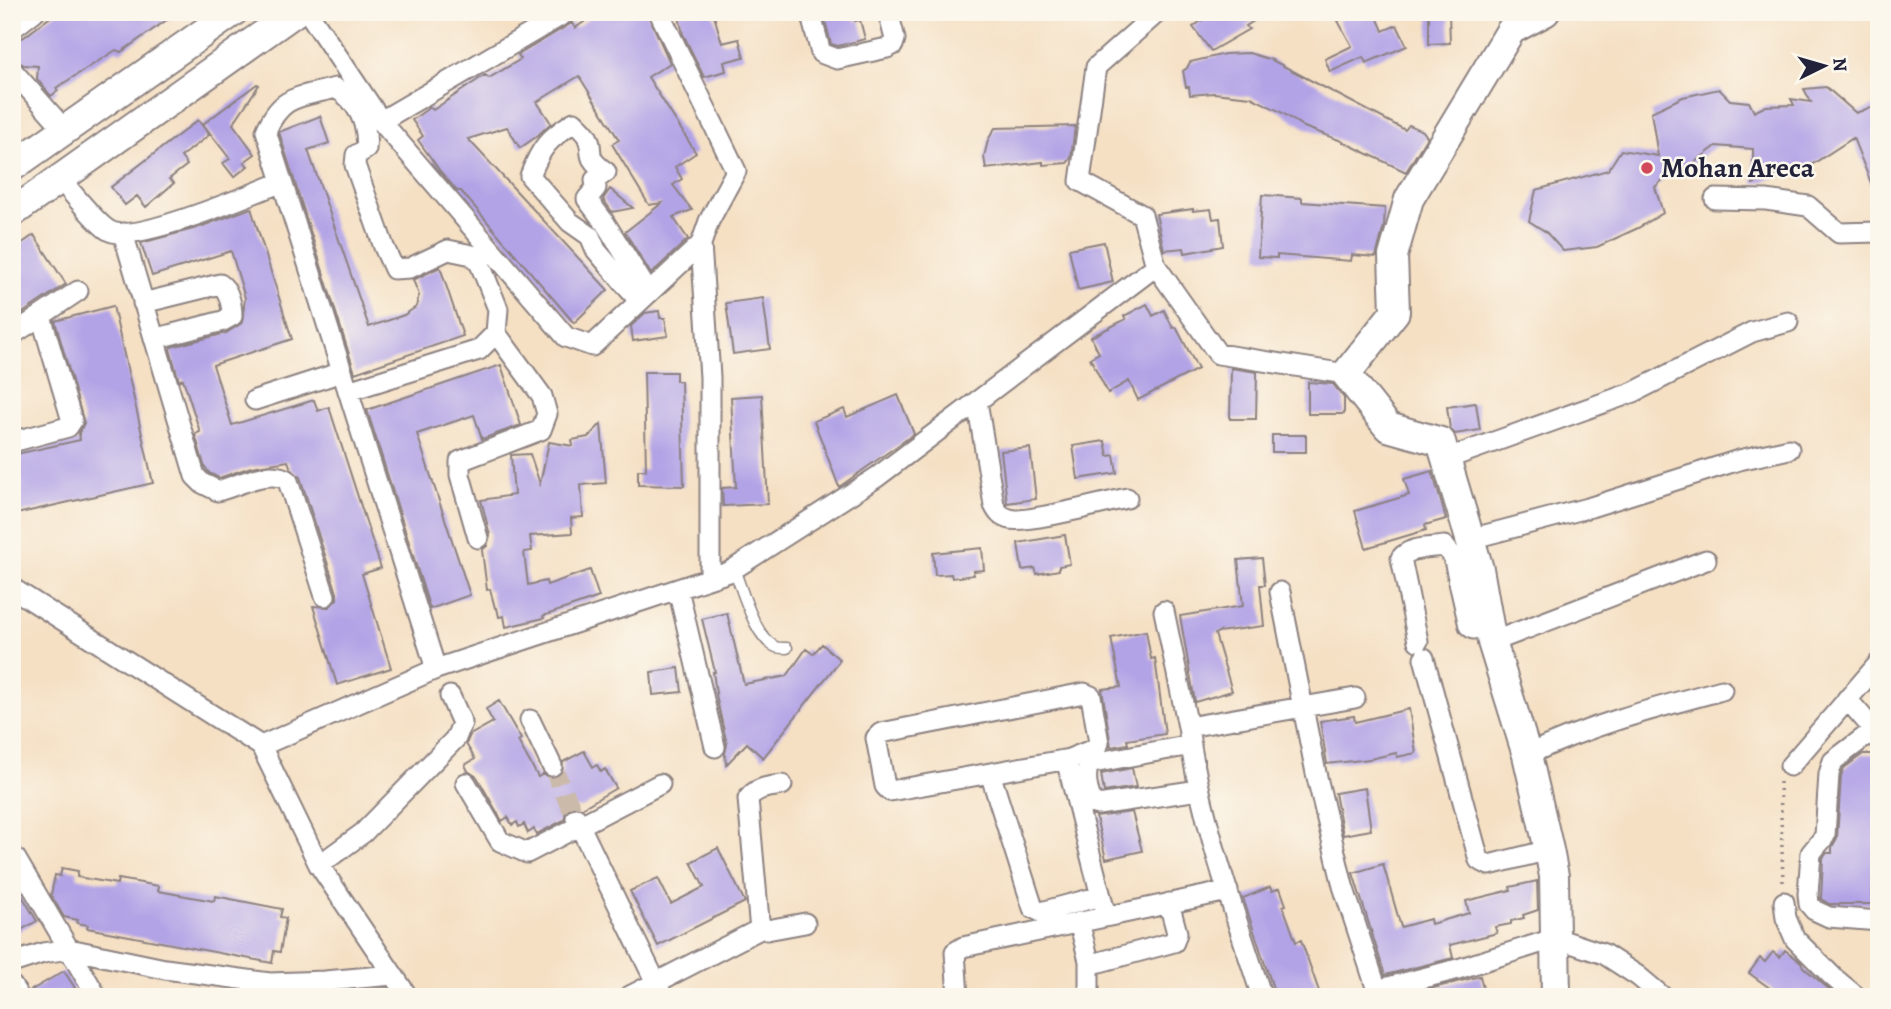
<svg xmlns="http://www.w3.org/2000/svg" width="1891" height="1009" font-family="Alegreya,serif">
	<rect width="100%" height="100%" fill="#fbf7ec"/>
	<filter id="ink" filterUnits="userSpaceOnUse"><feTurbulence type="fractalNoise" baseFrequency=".0143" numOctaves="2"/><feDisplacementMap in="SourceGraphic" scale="14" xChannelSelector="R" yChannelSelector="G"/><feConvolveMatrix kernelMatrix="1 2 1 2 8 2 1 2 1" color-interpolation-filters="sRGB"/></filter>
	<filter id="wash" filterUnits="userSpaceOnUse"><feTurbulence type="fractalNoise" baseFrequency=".00686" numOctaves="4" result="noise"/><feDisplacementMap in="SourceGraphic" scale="28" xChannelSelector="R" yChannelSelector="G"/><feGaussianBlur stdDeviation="1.57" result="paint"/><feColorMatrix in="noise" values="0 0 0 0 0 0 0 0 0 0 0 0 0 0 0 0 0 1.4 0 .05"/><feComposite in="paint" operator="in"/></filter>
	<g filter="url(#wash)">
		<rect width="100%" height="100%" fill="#f5e0c4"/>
		<g id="blocks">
			<path fill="#b2a3e6" d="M 57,12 L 178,12 L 121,52 L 116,50 L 56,88 L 58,91 L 51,96 L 37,79 L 38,66 L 24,65 L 12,58 L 12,41 L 24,37 Z
				M 599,12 L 647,12 L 670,63 L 648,77 L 696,153 L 675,167 L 682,179 L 673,185 L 692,210 L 673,217 L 688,239 L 651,274 L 625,232 L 662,203 L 649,205 L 612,144 L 619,140 L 579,76 L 537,102 L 551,123 L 536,137 L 520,148 L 507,127 L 468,139 L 608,290 L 574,323 L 461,191 L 457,191 L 440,171 L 418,140 L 423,136 L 412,120 L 430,107 L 433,110 L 485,75 L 489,78 L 521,59 L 518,55 L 572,23 L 575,28 Z
				M 678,12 L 713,12 L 722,43 L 739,39 L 744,57 L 724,62 L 726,71 L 704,77 L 683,34 Z
				M 823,12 L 855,12 L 855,21 L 860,20 L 865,39 L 838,46 L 831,44 Z
				M 1201,12 L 1268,12 L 1246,26 L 1249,29 L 1211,51 L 1193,27 L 1205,18 Z
				M 1339,12 L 1375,12 L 1383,31 L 1397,25 L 1407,46 L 1366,63 L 1363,57 L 1330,72 L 1325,59 L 1352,46 L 1338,21 L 1342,19 Z
				M 1429,12 L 1449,12 L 1450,43 L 1429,44 Z
				M 1249,53 L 1272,60 L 1405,130 L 1409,125 L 1423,131 L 1427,137 L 1406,172 L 1339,140 L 1304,127 L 1281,112 L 1251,97 L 1214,93 L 1190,95 L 1189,87 L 1186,87 L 1183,71 L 1187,68 L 1190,62 L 1225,54 Z
				M 257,84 L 259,85 L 233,124 L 255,154 L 244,162 L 248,166 L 234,177 L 223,163 L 230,159 L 203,124 Z
				M 1826,87 L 1856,113 L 1879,104 L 1879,203 L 1853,138 L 1805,169 L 1753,184 L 1753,149 L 1716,146 L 1690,166 L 1670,173 L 1655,187 L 1663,213 L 1638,228 L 1597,247 L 1563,251 L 1546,232 L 1529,221 L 1536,190 L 1608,170 L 1621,150 L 1658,156 L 1651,112 L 1683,97 L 1719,89 L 1730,100 L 1749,102 L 1754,112 L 1766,106 L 1794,105 L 1791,99 L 1811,102 L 1804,89 Z
				M 320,116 L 329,143 L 308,150 L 369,327 L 404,315 L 416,307 L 419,295 L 413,280 L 440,267 L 463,336 L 355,373 L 279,132 Z
				M 198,120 L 209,135 L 181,157 L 187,165 L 169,179 L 174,183 L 146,207 L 137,196 L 125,205 L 111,187 Z
				M 1075,126 L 1071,158 L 1067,163 L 1043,165 L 1043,162 L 986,169 L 984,157 L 988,140 L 995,128 Z
				M 610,189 L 633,208 L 612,212 L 603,199 Z
				M 1262,195 L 1302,198 L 1302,202 L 1385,208 L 1384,226 L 1376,257 L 1352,255 L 1351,261 L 1277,255 L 1277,258 L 1258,257 Z
				M 251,208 L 292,339 L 213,365 L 232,425 L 314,400 L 318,411 L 329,407 L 381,568 L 362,574 L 391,668 L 337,685 L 313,606 L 329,607 L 337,599 L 337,593 L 300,477 L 291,469 L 288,461 L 251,467 L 219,478 L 209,473 L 204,465 L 195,434 L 200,432 L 183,379 L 179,381 L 170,349 L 171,347 L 226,333 L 242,323 L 245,298 L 231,251 L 152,276 L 141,243 L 197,228 Z
				M 1193,209 L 1193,211 L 1211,209 L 1213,219 L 1220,218 L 1223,246 L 1185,253 L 1184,248 L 1164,250 L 1156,214 Z
				M 34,235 L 66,284 L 12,320 L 12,250 Z
				M 1104,242 L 1113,282 L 1078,290 L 1069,249 Z
				M 763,298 L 770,349 L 733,354 L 726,303 Z
				M 1147,304 L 1153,316 L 1164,310 L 1173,328 L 1176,327 L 1198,369 L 1138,400 L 1129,381 L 1108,393 L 1090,358 L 1099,353 L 1091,337 L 1126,319 L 1124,316 Z
				M 113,306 L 153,483 L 12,515 L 12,455 L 80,440 L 79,433 L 84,423 L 55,321 Z
				M 659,311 L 660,318 L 665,318 L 668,336 L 633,341 L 631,326 L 645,313 Z
				M 501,365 L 521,425 L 482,439 L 474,415 L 417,434 L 470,595 L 430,609 L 367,410 Z
				M 1231,368 L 1257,372 L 1256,419 L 1230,419 Z
				M 644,372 L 676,372 L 676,381 L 681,381 L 684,486 L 638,485 L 638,470 L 646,470 Z
				M 1308,382 L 1333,384 L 1344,398 L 1344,414 L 1308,414 Z
				M 762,395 L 768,504 L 723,506 L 722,488 L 736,487 L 731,397 Z
				M 898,395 L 914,434 L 839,487 L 814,421 L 844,409 L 847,417 Z
				M 1476,403 L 1480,430 L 1455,434 L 1450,429 L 1447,407 Z
				M 601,424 L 606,483 L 581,485 L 583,517 L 571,518 L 572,533 L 530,536 L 532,551 L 524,552 L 528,585 L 546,581 L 547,585 L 590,570 L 599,597 L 543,616 L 544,618 L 506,627 L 504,616 L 499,617 L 497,608 L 495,608 L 490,589 L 487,590 L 482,550 L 487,546 L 490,535 L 481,500 L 514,495 L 511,455 L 530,454 L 540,484 L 549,442 L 573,446 L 572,440 L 588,437 Z
				M 1272,435 L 1306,435 L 1306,452 L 1272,452 Z
				M 1105,441 L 1108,456 L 1114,455 L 1117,473 L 1078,479 L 1073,446 Z
				M 1030,448 L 1036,499 L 1007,503 L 1001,451 Z
				M 1432,471 L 1446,519 L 1425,525 L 1426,530 L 1366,548 L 1355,511 L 1409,495 L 1404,479 Z
				M 1065,535 L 1070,564 L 1059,566 L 1059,570 L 1037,574 L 1035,568 L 1022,570 L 1018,543 Z
				M 982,548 L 984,570 L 973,571 L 974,575 L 952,578 L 951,574 L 935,575 L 933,553 Z
				M 1262,558 L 1265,585 L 1260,585 L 1264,626 L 1218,632 L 1215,634 L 1232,691 L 1195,702 L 1180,616 L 1243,606 L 1238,560 Z
				M 727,613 L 744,684 L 787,676 L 806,649 L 813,654 L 822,644 L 840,660 L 763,758 L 747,743 L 726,765 L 725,754 L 727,744 L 717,700 L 713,672 L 715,672 L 702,619 Z
				M 1146,631 L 1151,659 L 1155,658 L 1165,734 L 1127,740 L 1128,744 L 1111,747 L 1102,689 L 1121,687 L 1111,638 Z
				M 679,668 L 682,692 L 653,695 L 651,672 Z
				M 499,701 L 521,739 L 518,741 L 538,777 L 543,774 L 550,778 L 558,777 L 562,772 L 563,762 L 584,751 L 593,767 L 597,765 L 601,772 L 605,769 L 616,788 L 582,808 L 570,807 L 566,812 L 564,820 L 537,834 L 534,829 L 528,833 L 524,824 L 519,827 L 517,822 L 512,825 L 508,817 L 502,821 L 477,777 L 468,771 L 465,765 L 475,759 L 466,744 L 470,735 L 493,722 L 486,709 Z
				M 1409,709 L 1416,753 L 1397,757 L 1396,753 L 1370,759 L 1327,764 L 1320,721 L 1354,716 L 1355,722 Z
				M 1863,754 L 1879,754 L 1879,883 L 1873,883 L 1872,904 L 1829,904 L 1821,899 L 1823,858 L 1827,853 L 1832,853 L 1832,847 L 1837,838 L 1841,776 L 1844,768 Z
				M 1132,768 L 1136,787 L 1104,792 L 1101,774 Z
				M 1365,788 L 1371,830 L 1343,835 L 1335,793 Z
				M 1132,812 L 1142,851 L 1106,859 L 1096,817 Z
				M 718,848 L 745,902 L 658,946 L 630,891 L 658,878 L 671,904 L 704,887 L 691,862 Z
				M 1383,864 L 1401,927 L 1430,919 L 1431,924 L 1469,913 L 1466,901 L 1511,890 L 1510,887 L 1537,881 L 1538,910 L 1523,915 L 1524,918 L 1511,921 L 1511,924 L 1495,927 L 1497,933 L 1450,945 L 1453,958 L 1385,975 L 1353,873 Z
				M 62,868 L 78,871 L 77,877 L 117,884 L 118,879 L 159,886 L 158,891 L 214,901 L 215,896 L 282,909 L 280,917 L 286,918 L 280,952 L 274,951 L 272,963 L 87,928 L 88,925 L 77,923 L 78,920 L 64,917 L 51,895 L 55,875 L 60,876 Z
				M 12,879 L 37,921 L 12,935 Z
				M 1270,887 L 1272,891 L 1280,888 L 1286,905 L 1283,906 L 1296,942 L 1301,940 L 1321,997 L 1276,997 L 1243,898 Z
				M 1785,950 L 1801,962 L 1803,967 L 1838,997 L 1782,997 L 1749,973 L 1760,958 L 1765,962 L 1773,952 L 1780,957 Z
				M 64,971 L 75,988 L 70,991 L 73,997 L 31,997 L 30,991 Z
				M 1480,976 L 1485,997 L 1415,997 L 1414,993 Z"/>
		</g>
	</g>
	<g filter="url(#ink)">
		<use href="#blocks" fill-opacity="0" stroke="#8c8180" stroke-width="2"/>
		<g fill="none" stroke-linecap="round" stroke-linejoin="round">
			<path stroke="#cbbaa9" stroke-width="19" stroke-dasharray="19 10" stroke-linecap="butt" d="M 552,766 L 576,818"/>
			<defs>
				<path id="lane" d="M 734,569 C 742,589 755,639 776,647 C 778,648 785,648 787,648"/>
				<path id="street" d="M 308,12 L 381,121
					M 567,12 L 381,121 L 566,337 L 592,346 L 701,244
					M 659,12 L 736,171 L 709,221 L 701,244 L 710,377 L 710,578
					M 810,12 L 821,53 L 837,59 L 887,48 L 893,45 L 895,39 L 888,12
					M 12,29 L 34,12
					M 12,70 L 65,130
					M 60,179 C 71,191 96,223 108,230 C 132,246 253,193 282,182
					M 1715,199 L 1766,200 L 1808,206 L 1839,233 L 1879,232
					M 123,233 L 195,476 L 202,483 L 218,491 C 237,486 271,467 288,481 L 325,596
					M 1156,266 L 1142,215 L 1080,181 L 1096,67 L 1158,12
					M 639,301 L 596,250 L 590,236 L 570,222 L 530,176 C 541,147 548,139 574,122 C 578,126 584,131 587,136 C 596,153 582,155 606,172 L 595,180 L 596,188 L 587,199 L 605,223 L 649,293
					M 143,303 L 220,284 C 229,290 232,305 232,316 L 223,321 L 154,339
					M 12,335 L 78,291
					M 348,391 L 479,350 L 496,333 L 498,309 L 480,264 L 472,255 L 448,250 L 410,268 L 394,269 L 384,247 L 355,165 L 356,155 L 366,149 C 369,125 357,99 335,88 C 299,98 282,94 266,131 L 436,669
					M 255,400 L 342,372
					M 977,401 L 994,505 C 998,513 1001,517 1010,519 C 1024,524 1107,502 1127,498
					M 12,442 L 68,427 L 72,421 L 41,316
					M 1446,459 L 1634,392 L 1752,332 L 1788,322
					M 478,538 L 460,475 L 460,461 L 541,430 L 547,414 L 542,396 L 496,333
					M 1470,539 L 1591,507 L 1739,460 L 1789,449
					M 12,588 L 261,746 L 319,865 L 408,997
					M 678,589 L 715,747
					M 1280,592 L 1316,773 L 1343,886 L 1377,990
					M 1164,611 L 1188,727
					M 1418,641 L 1401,558 C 1409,547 1431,548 1444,546 L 1453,556 L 1469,626 L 1473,629 L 1489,625
					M 1492,642 L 1706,560
					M 1424,658 L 1479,860 L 1489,865 L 1549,850
					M 1847,699 L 1874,730
					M 530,720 L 552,766
					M 1879,730 L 1874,730 L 1833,761 L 1829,774 L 1825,836 L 1811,853 L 1808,894 L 1809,904 L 1814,910 L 1829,917 L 1879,921
					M 1191,745 L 1093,763 L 1088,766 C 1085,778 1087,793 1094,804 L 1098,805 L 1199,790
					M 261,746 L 436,669 L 729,572 L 877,477 L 1156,266 L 1218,354 L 1346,374
					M 1527,755 C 1590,725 1655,708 1722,690
					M 1069,759 L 890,791 L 885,786 L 876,738 L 881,733 L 1084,693 L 1091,696 L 1099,743 L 1094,749 L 1069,759 L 1068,767 L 1106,916
					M 1790,766 L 1879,663
					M 990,773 L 1033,908 L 1041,912 L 1101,896
					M 466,783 L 500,841 L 527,853 L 660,784
					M 782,785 C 769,787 756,787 748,799 L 759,920 L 762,928 L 767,930 L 805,923
					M 576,818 L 663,997
					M 12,858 L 16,859 L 97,997
					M 319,865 L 363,833 L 456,738 L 462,723 L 450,696
					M 1784,902 L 1786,918 L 1795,939 L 1833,977 L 1857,997
					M 1079,922 L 1089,961 L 1096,963 L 1174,942 L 1177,933 L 1169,903
					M 12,963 L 43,953 L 69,949 L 165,969 L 270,983 L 325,981 L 393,975
					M 12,986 L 19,997
					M 628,997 L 762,928
					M 958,997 L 955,952 L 963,947 L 1228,891
					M 1089,997 L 1089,961
					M 1262,997 C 1233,908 1201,820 1188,727 L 1355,698
					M 1377,997 L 1377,990 L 1458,969 L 1556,938 L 1604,954 L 1638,976 L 1663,997"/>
				<path id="secondary" d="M 1545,12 L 1511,30 L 1409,199 L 1393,256 L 1395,312 L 1346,374 L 1388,427 L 1441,442 L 1479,569 L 1492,642 L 1527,755 L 1549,850 L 1554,876 L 1556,997
					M 12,167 L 233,12
					M 12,213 L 295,12"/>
			</defs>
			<use href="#lane" stroke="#8c8180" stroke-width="13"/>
			<use href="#street" stroke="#8c8180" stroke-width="23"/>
			<use href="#secondary" stroke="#8c8180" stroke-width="32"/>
			<path stroke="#8c8180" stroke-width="3.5" stroke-dasharray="2 5" stroke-linecap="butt" d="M 1780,782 L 1783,882"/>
			<use href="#lane" stroke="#fff" stroke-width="10"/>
			<use href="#street" stroke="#fff" stroke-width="19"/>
			<use href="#secondary" stroke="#fff" stroke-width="28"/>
		</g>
	</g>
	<circle fill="#d1495b" stroke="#fbf7ec" stroke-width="2.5" cx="1647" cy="168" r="7"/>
	<g text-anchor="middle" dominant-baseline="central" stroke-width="5" stroke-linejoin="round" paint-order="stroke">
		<g font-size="28" font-weight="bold" fill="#22223b" stroke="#fbf7ec" text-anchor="start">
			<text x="1661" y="168">Mohan Areca</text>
		</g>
	</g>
	<rect width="1891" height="1009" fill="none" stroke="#fbf7ec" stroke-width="42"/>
	<g transform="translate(1824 66) rotate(85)" stroke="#fbf7ec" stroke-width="5" paint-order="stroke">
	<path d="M0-5L12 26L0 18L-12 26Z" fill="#22223b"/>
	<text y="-10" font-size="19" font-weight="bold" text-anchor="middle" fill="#22223b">N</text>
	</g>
</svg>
